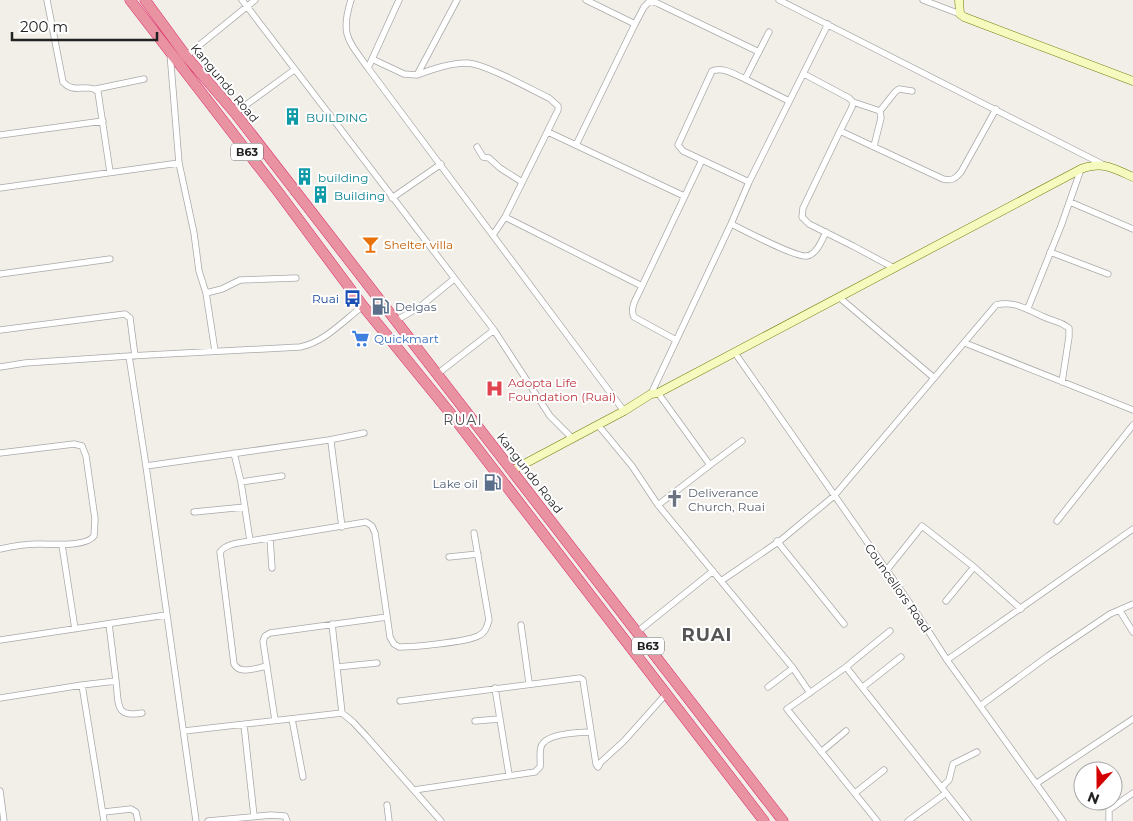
<svg xmlns="http://www.w3.org/2000/svg" width="1133" height="821" font-family="Montserrat,sans-serif">
	<rect width="100%" height="100%" fill="#f2efe9"/>
	<g fill="none" stroke-linecap="round" stroke-linejoin="round">
		<defs>
			<path id="street" d="M 47,0 L 63,82 C 74,95 88,82 98,92 L 110,172
				M 242,0 L 494,330 L 550,416 L 573,439
				M 351,0 C 340,35 348,40 368,68
				M 399,0 L 368,68 L 624,411
				M 586,0 L 635,24
				M 779,0 L 1104,165
				M 923,0 L 960,14
				M 769,32 L 745,79 L 789,101
				M 170,53 L 179,163 L 194,233 L 199,271 L 206,293 L 222,289 L 240,280 L 296,278
				M 186,56 L 255,0
				M 372,59 L 404,74 L 417,75 L 457,0
				M 804,74 L 849,98 L 853,102 L 852,107 L 840,131 L 943,179 C 952,181 955,179 961,172 L 996,109
				M 417,75 C 433,69 450,63 467,63 C 486,64 530,89 549,98 L 558,106 L 558,110 L 505,217 L 493,235
				M 745,79 C 734,74 724,67 712,71 L 678,145 L 683,151 L 749,182
				M 96,89 L 144,79
				M 853,102 L 880,111 L 881,118 L 874,146
				M 880,111 L 895,92 L 899,89 L 912,91
				M 235,113 L 294,70
				M 840,131 L 803,208 L 802,217 L 809,224 L 853,246 L 894,268
				M 548,132 L 684,196
				M 0,135 L 103,121
				M 576,145 L 635,24 L 644,7 L 650,1 L 657,3 L 759,52
				M 477,147 L 483,157 L 489,158 L 500,168 L 522,182
				M 0,188 L 179,163
				M 392,198 L 441,164
				M 1070,202 L 1133,229
				M 505,217 L 642,286 L 702,160
				M 731,224 C 744,230 796,258 807,256 C 817,254 822,240 826,232
				M 1050,252 L 1108,274
				M 0,274 L 110,259
				M 642,286 C 638,296 629,307 634,317 L 676,340
				M 206,293 L 215,351
				M 840,298 L 933,377
				M 1028,308 L 1061,226 L 1081,169
				M 395,321 L 421,306 L 454,279
				M 0,330 L 125,314 L 130,318 L 135,356
				M 965,343 L 1133,410
				M 735,353 L 916,612 L 947,660 L 1063,821
				M 129,356 L 146,466 L 196,821
				M 0,367 L 25,363 L 129,356 L 300,347 C 325,342 343,321 363,306
				M 436,375 L 494,330
				M 658,393 L 710,465 L 658,505 L 793,668 L 810,693
				M 651,394 L 731,224 L 749,182 L 828,24
				M 598,425 L 632,466 L 658,505
				M 329,440 L 364,433
				M 0,453 L 74,444 L 82,446 L 86,456 L 95,519 L 94,536 C 86,547 54,544 40,544 C 27,544 13,546 0,549
				M 234,453 L 241,482 L 250,541 L 366,522 L 372,526 L 375,533 L 390,637 L 394,644 L 399,647 C 414,647 466,642 478,636 C 485,633 487,627 489,620 L 474,533
				M 710,465 L 742,441
				M 146,466 L 329,440 L 331,442 L 342,527
				M 241,482 L 282,476
				M 194,512 L 245,507
				M 1057,521 L 1133,425
				M 270,538 L 272,568
				M 250,541 C 240,543 227,543 220,552 L 234,664 C 240,675 256,668 267,666
				M 777,541 L 844,624
				M 62,545 L 75,629
				M 449,557 L 478,554
				M 886,571 L 922,526 L 974,567 L 1021,609
				M 721,581 L 781,540 L 834,496 L 996,305 C 1014,300 1028,310 1044,317 C 1055,322 1058,320 1069,328 L 1069,337 L 1062,382
				M 946,601 L 974,567
				M 1120,611 L 1133,632
				M 332,624 L 342,713
				M 521,625 L 529,683
				M 641,629 L 713,571
				M 0,640 L 166,615
				M 947,660 L 1133,529
				M 337,667 L 377,663
				M 846,667 L 890,631
				M 116,681 C 119,703 114,718 142,713
				M 82,685 L 116,681 L 109,624
				M 768,687 L 793,668
				M 863,687 L 901,657
				M 495,688 L 509,775
				M 0,698 L 82,685 L 104,821
				M 400,701 L 580,678 L 583,680 L 596,764 L 598,767 L 601,762 L 624,741 L 666,694
				M 980,706 L 1048,656 L 1110,614 L 1133,604
				M 292,719 L 303,777
				M 275,720 L 263,641 L 265,636 L 270,633 L 387,617
				M 475,721 L 499,719
				M 244,725 L 254,816
				M 184,731 L 342,713 L 353,722 L 366,736 L 441,821
				M 821,752 L 846,731
				M 1037,783 L 1133,719
				M 942,787 L 949,780 L 953,764 L 977,752
				M 414,790 L 535,772 L 540,767 C 541,760 539,753 541,747 C 545,733 578,733 590,732
				M 0,791 L 4,821
				M 855,793 L 884,770
				M 387,805 L 389,821
				M 104,812 L 131,809 L 136,812 L 138,821
				M 208,821 L 271,815 L 285,816 L 287,821
				M 877,821 L 787,709 L 846,667 L 968,821
				M 908,821 L 946,793
				M 1109,821 L 1109,810 L 1133,793"/>
			<path id="secondary" d="M 959,0 L 960,14 L 964,17 L 1133,81
				M 511,471 L 624,411 L 651,394 L 658,393 L 1081,169 C 1103,161 1113,168 1133,177"/>
			<path id="highway" d="M 130,0 L 279,193 L 363,306 L 451,414 L 764,821
				M 145,0 L 186,56 L 235,113 L 783,821"/>
		</defs>
		<use href="#street" stroke="#a9a9a9" stroke-width="7"/>
		<use href="#secondary" stroke="#707d05" stroke-width="9"/>
		<use href="#highway" stroke="#dc2a67" stroke-width="11"/>
		<use href="#street" stroke="#fff" stroke-width="5.5"/>
		<use href="#secondary" stroke="#f7fabf" stroke-width="8"/>
		<use href="#highway" stroke="#e892a2" stroke-width="10"/>
	</g>
	<defs>
		<symbol id="building-bare" viewBox="-9 -9 18 18"><path d="M-4-6H4V6H1V3H-1V6H-4ZM-2.5-4.3h1.7v1.8h-1.7ZM.8-4.3h1.7v1.8H.8ZM-2.5-1h1.7V.8h-1.7ZM.8-1h1.7V.8H.8Z" fill="#0f9aa8" stroke="#fff" stroke-width="2.5" paint-order="stroke"/></symbol>
		<symbol id="bar-bare" viewBox="-9 -9 18 18"><path d="M-6-5H6L.8 .8V4.5H3.5V6h-7V4.5H-.8V.8Z" fill="#e8710a" stroke="#fff" stroke-width="2.5" paint-order="stroke"/></symbol>
		<symbol id="bus-bare" viewBox="-9 -9 18 18"><path d="M-5-6H5V4H4V6H2V4H-2V6H-4V4H-5ZM-3.5-4V0h7V-4ZM-3.5 1.2v1.5H-2V1.2ZM2 1.2v1.5H3.5V1.2Z" fill="#1a4fb4" stroke="#fff" stroke-width="2.5" paint-order="stroke"/></symbol>
		<symbol id="fuel-bare" viewBox="-9 -9 18 18"><path d="M-5.5-6h7V0h2V4h1.3V-2.5L3-4.5l.8-.8L6-3V5H2.5V1h-1V6h-7ZM-4.2-4.7v3.2H.2V-4.7Z" fill="#5c6f8a" stroke="#fff" stroke-width="2.5" paint-order="stroke"/></symbol>
		<symbol id="supermarket-bare" viewBox="-9 -9 18 18"><path d="M-6-5.5h2.5l.6 2H6L4.5 2H-2.5L-4.4-4H-6ZM-1.5 3.2a1.3 1.3 0 1 0 .1 0ZM3 3.2a1.3 1.3 0 1 0 .1 0Z" fill="#3f7fe0" stroke="#fff" stroke-width="2.5" paint-order="stroke"/></symbol>
		<symbol id="hospital-bare" viewBox="-9 -9 18 18"><path d="M-5-5h3v3.5h4V-5h3V5h-3V1.5h-4V5h-3Z" fill="#e0444e" stroke="#fff" stroke-width="2.5" paint-order="stroke"/></symbol>
		<symbol id="church-bare" viewBox="-9 -9 18 18"><path d="M-1.2-6h2.4v3.5h3.3v2.4h-3.3V6h-2.4V-.1h-3.3v-2.4h3.3Z" fill="#6b7280" stroke="#fff" stroke-width="2.5" paint-order="stroke"/></symbol>
	</defs>
	<g fill-rule="evenodd">
		<use href="#building-bare" x="280" y="104" width="25" height="25"/>
		<use href="#building-bare" x="292" y="164" width="25" height="25"/>
		<use href="#building-bare" x="308" y="182" width="25" height="25"/>
		<use href="#bar-bare" x="358" y="232" width="25" height="25"/>
		<use href="#bus-bare" x="340" y="286" width="25" height="25"/>
		<use href="#fuel-bare" x="368" y="294" width="25" height="25"/>
		<use href="#supermarket-bare" x="348" y="326" width="25" height="25"/>
		<use href="#hospital-bare" x="482" y="376" width="25" height="25"/>
		<use href="#fuel-bare" x="480" y="470" width="25" height="25"/>
		<use href="#church-bare" x="662" y="486" width="25" height="25"/>
	</g>
	<g text-anchor="middle" dominant-baseline="central" stroke-width="4" stroke-linejoin="round" paint-order="stroke">
		<g fill="#fff" stroke="#646464" stroke-width="1">
			<rect x="231" y="143.5" width="32" height="17" rx="4"/>
			<rect x="632" y="637.5" width="32" height="17" rx="4"/>
		</g>
		<g font-size="11" font-weight="bold" fill="#222">
			<text x="247" y="152">B63</text>
			<text x="648" y="646">B63</text>
		</g>
		<g font-size="12" fill="#222" stroke="#fff">
			<text transform="translate(225 83) rotate(50)">Kangundo Road</text>
			<text transform="translate(530 473) rotate(52)">Kangundo Road</text>
			<text transform="translate(898 588) rotate(55)">Councellors Road</text>
		</g>
		<g font-size="12" fill="#0d838f" stroke="#fff" text-anchor="start">
			<text x="306" y="117">BUILDING</text>
			<text x="318" y="177">building</text>
			<text x="334" y="195">Building</text>
		</g>
		<g font-size="12" fill="#c56008" stroke="#fff" text-anchor="start">
			<text x="384" y="244">Shelter villa</text>
		</g>
		<g font-size="12" fill="#164399" stroke="#fff" text-anchor="end">
			<text x="339" y="298">Ruai</text>
		</g>
		<g font-size="12" fill="#4e5e75" stroke="#fff" text-anchor="start">
			<text x="395" y="306">Delgas</text>
			<text x="478" y="483" text-anchor="end">Lake oil</text>
		</g>
		<g font-size="12" fill="#366cbe" stroke="#fff" text-anchor="start">
			<text x="374" y="338">Quickmart</text>
		</g>
		<g font-size="12" fill="#be3a42" stroke="#fff" text-anchor="start">
			<text x="508" y="382">Adopta Life<tspan x="508" dy="14">Foundation (Ruai)</tspan></text>
		</g>
		<g font-size="12" fill="#5b616d" stroke="#fff" text-anchor="start">
			<text x="688" y="492">Deliverance<tspan x="688" dy="14">Church, Ruai</tspan></text>
		</g>
		<g font-size="14" letter-spacing="1" fill="#555" stroke="#fff">
			<text x="463" y="420">RUAI</text>
		</g>
		<g font-size="18" font-weight="bold" letter-spacing="1" fill="#555" stroke="#fff">
			<text x="707" y="635">RUAI</text>
		</g>
	</g>
	<g transform="translate(1098 786) rotate(201)"><circle r="24" fill="#ffffff" stroke="#a7a7a7"/>
	<path d="M0-4L9 19L0 12L-9 19Z" fill="#d40000"/>
	<text y="-8" font-size="14" font-weight="bold" text-anchor="middle" fill="#222222">N</text>
	</g>
	<path d="M12 32v8h145v-8" fill="none" stroke="#222222" stroke-width="2.5"/>
	<text x="20" y="32" font-size="15" fill="#222222" stroke="#ffffff" stroke-width="4" paint-order="stroke">200 m</text>
</svg>
